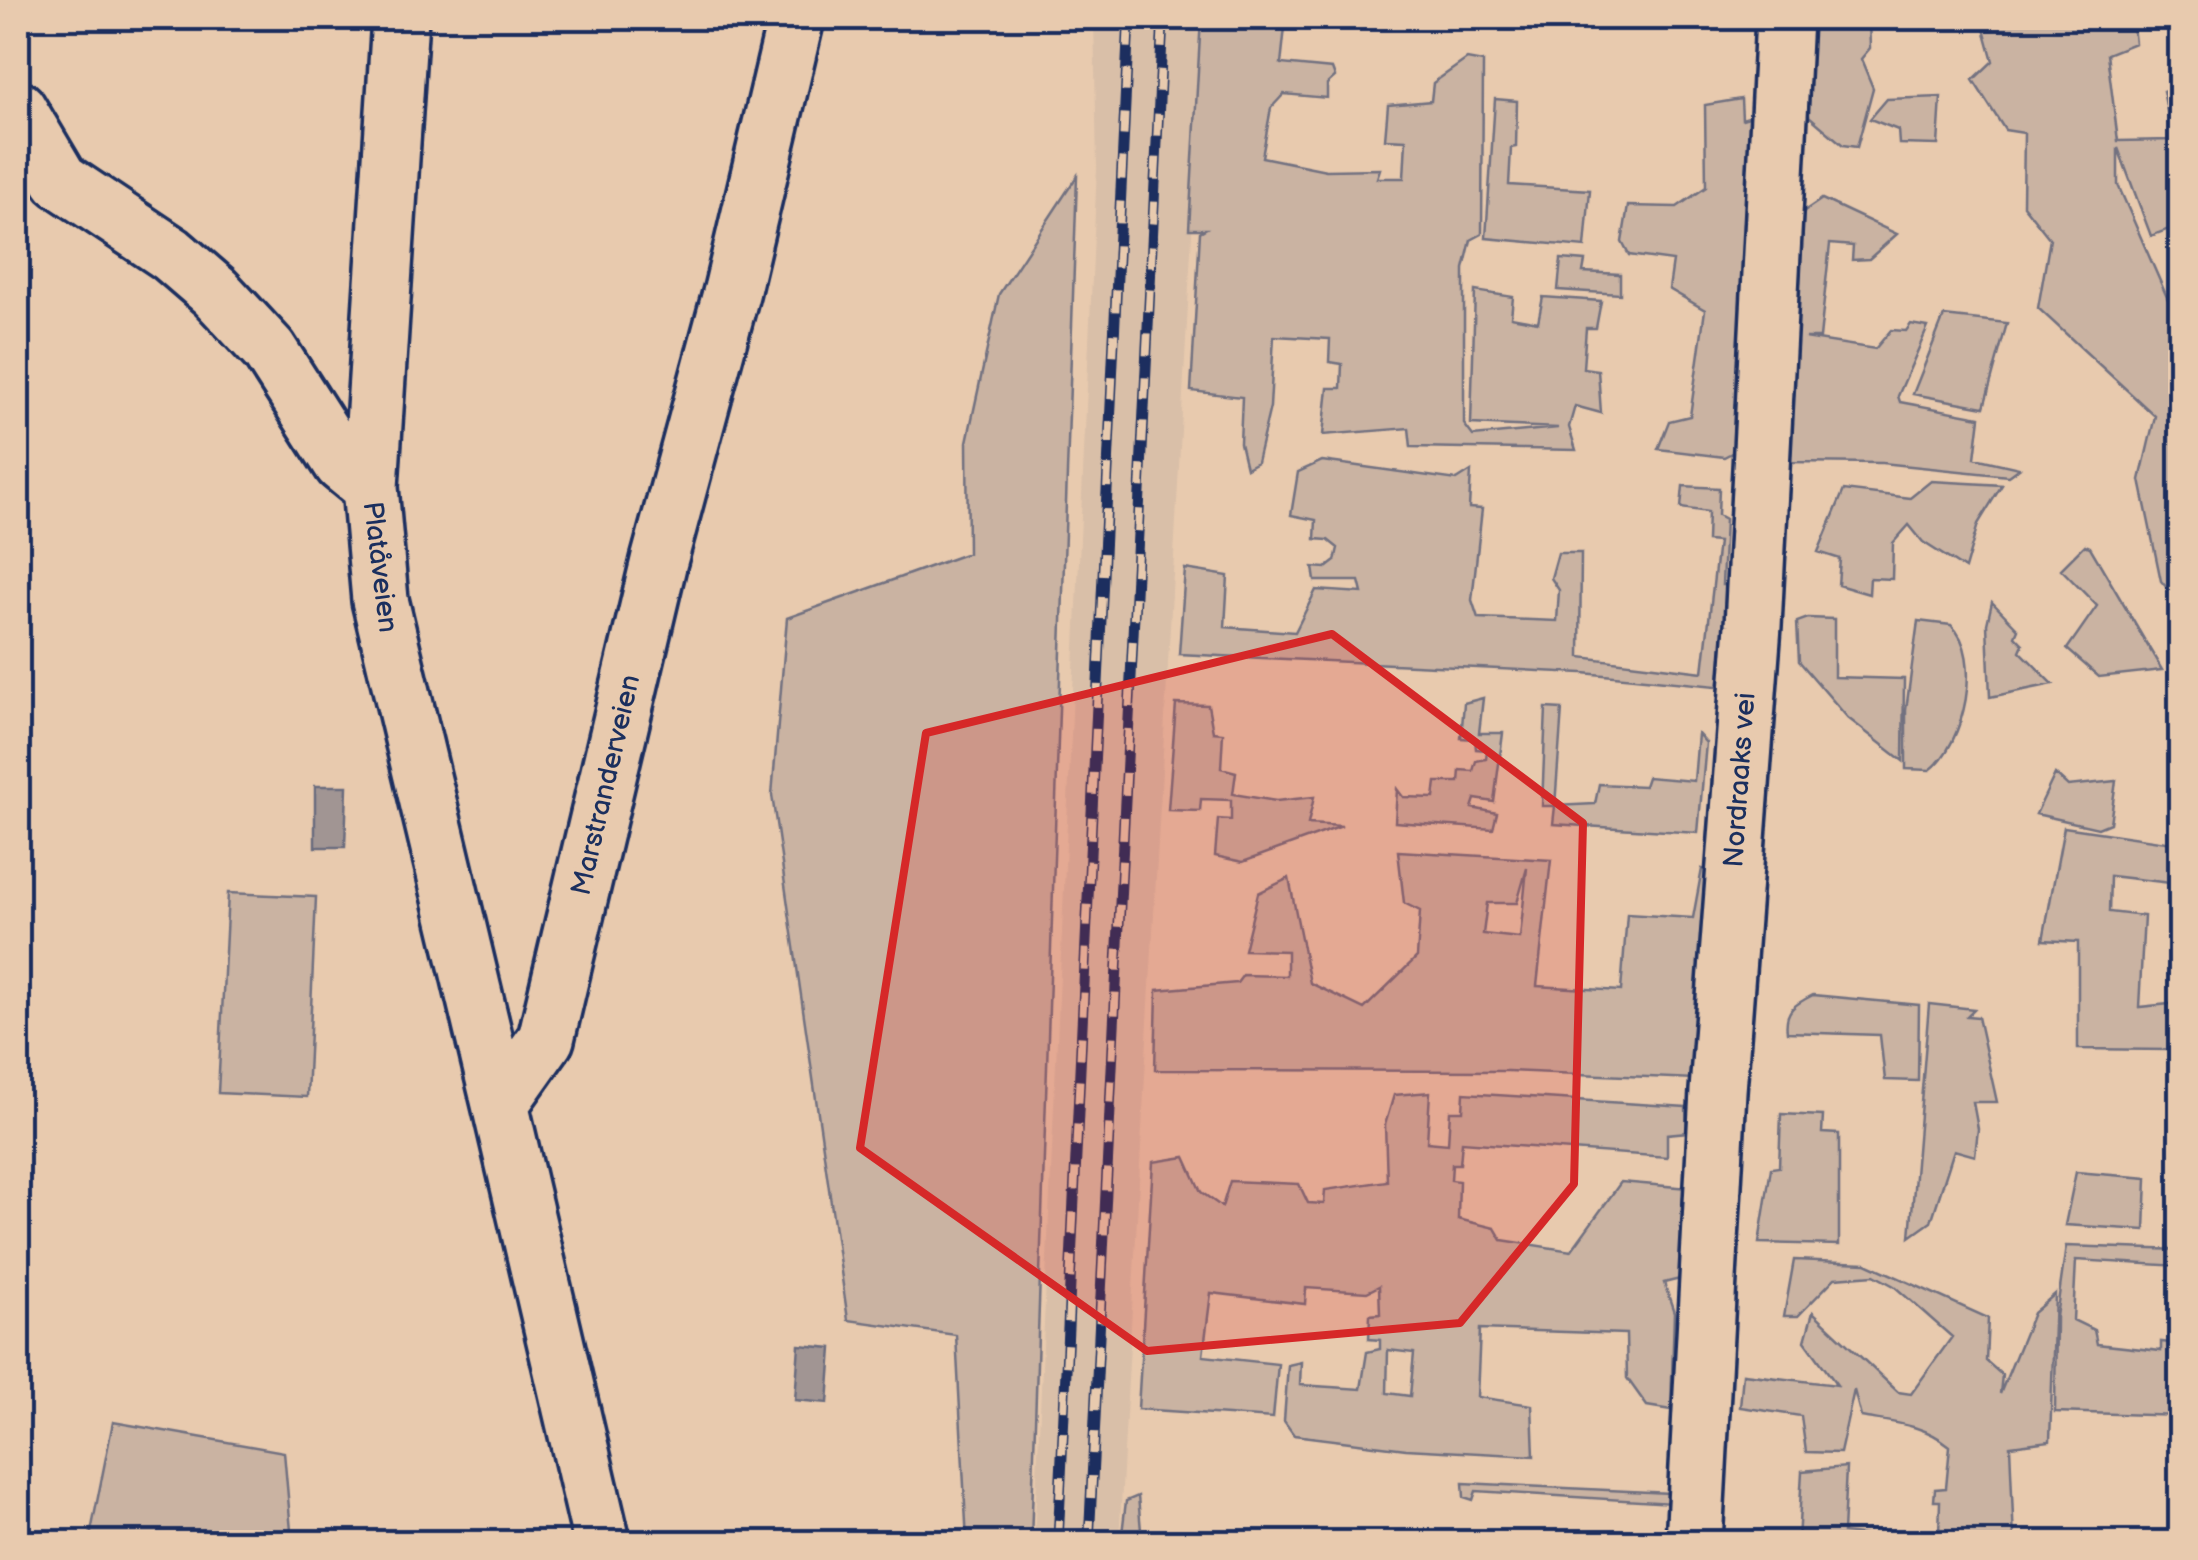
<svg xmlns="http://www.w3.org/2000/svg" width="2198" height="1560" font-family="'Balsamiq Sans',sans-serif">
	<rect width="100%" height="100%" fill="#e8caae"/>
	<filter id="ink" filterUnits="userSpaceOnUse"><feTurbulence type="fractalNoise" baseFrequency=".01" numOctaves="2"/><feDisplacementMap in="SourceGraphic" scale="20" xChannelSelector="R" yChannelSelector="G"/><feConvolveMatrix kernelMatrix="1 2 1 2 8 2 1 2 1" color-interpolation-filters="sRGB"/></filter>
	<g filter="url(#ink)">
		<path fill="#d9bfa8" d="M 1094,18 L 1204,18 L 1119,1542 L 1034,1542 L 1097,168 Z"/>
		<path fill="#cab3a2" stroke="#727180" stroke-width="2.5" fill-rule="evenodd" d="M 1201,18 L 1286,18 L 1281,64 L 1332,69 L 1335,77 L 1327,84 L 1327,98 L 1284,94 L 1271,108 L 1262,157 L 1326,170 L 1380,169 L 1377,178 L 1404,178 L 1406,140 L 1385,139 L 1388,105 L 1431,101 L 1433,83 L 1467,59 L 1483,62 L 1482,234 L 1471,240 L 1464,269 L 1464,424 L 1473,436 L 1558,428 L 1471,424 L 1475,291 L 1513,297 L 1511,317 L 1538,322 L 1543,297 L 1601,301 L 1596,328 L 1586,328 L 1583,368 L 1598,370 L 1601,413 L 1575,406 L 1569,427 L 1576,450 L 1411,447 L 1409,428 L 1323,435 L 1328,388 L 1341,388 L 1342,364 L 1329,362 L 1330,339 L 1274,336 L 1270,407 L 1257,462 L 1246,468 L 1240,443 L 1242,397 L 1191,391 L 1200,232 L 1205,229 L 1189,229 Z
			M 1808,18 L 1869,18 L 1870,48 L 1861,59 L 1873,88 L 1857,147 L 1843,145 L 1803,111 Z
			M 1920,18 L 2132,18 L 2135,43 L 2107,54 L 2118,141 L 2173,140 L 2163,91 L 2180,86 L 2180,225 L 2151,236 L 2118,148 L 2118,185 L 2180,327 L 2180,603 L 2161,581 L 2140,480 L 2155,416 L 2038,308 L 2050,239 L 2023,205 L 2024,133 L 2005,130 L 1973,80 L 1993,61 L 1983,25 L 1920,25 Z
			M 1941,97 L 1938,145 L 1899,144 L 1898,130 L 1870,119 L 1887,99 Z
			M 1495,99 L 1517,101 L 1516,147 L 1511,148 L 1509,185 L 1590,190 L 1585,247 L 1486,238 Z
			M 1741,99 L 1742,119 L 1758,114 L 1741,448 L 1724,457 L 1658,449 L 1669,421 L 1690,416 L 1705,310 L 1669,289 L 1673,261 L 1629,255 L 1622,242 L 1628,206 L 1677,207 L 1706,187 L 1705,105 Z
			M 1077,176 L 1031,1542 L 967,1542 L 956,1335 L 848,1320 L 772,795 L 787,618 L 968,553 L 967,442 L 999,294 Z
			M 1822,199 L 1897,234 L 1869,259 L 1852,260 L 1853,246 L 1830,244 L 1820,338 L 1805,338 L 1875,349 L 1891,330 L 1906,331 L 1911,324 L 1928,327 L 1898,396 L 1900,402 L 1980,417 L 1975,458 L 2019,468 L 2008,476 L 1882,463 L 1787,462 L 1794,218 Z
			M 1561,259 L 1585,261 L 1583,272 L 1620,274 L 1620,294 L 1558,290 Z
			M 1944,316 L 2007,323 L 1984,407 L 1913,394 Z
			M 1322,461 L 1457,480 L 1471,471 L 1469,508 L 1482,509 L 1472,600 L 1478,618 L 1557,621 L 1559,590 L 1551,578 L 1558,553 L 1581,553 L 1580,657 L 1703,672 L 1718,542 L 1707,541 L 1708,512 L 1681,508 L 1683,486 L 1719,488 L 1718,515 L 1725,519 L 1722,585 L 1730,585 L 1724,682 L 1716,686 L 1583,673 L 1179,654 L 1185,569 L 1228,576 L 1225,627 L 1295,632 L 1316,590 L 1362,593 L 1359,581 L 1315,581 L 1313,567 L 1326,568 L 1335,561 L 1338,548 L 1328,540 L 1315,539 L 1316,520 L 1291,515 L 1298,472 Z
			M 1931,481 L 2002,485 L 1978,524 L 1965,569 L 1923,542 L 1909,525 L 1893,543 L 1892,579 L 1870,578 L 1869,594 L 1838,585 L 1840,559 L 1818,552 L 1844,490 L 1910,498 Z
			M 2085,545 L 2090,547 L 2162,670 L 2099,677 L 2067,649 L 2097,606 L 2061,569 Z
			M 1992,602 L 2018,629 L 2015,636 L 2023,644 L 2020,651 L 2053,684 L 1990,697 L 1987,624 Z
			M 1808,618 L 1834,619 L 1834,677 L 1904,679 L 1903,761 L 1848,718 L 1799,661 L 1797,622 Z
			M 1918,621 L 1951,625 C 1984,656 1964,745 1930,770 L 1906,769 L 1906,710 Z
			M 1483,698 L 1479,733 L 1503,733 L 1494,802 L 1475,799 L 1472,808 L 1497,813 L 1493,829 L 1395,822 L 1397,789 L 1403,797 L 1434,798 L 1436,782 L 1459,782 L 1460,770 L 1473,771 L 1476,761 L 1486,759 L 1487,750 L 1476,749 L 1475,739 L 1461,738 L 1464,703 Z
			M 1176,704 L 1208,705 L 1213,732 L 1223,733 L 1221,768 L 1236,772 L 1233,794 L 1276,801 L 1314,797 L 1308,824 L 1342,826 L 1243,862 L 1215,856 L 1218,819 L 1231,820 L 1231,800 L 1201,799 L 1200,811 L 1168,810 Z
			M 1546,708 L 1562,709 L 1555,806 L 1595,804 L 1599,784 L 1644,786 L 1647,777 L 1694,781 L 1698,734 L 1706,743 L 1698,833 L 1553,824 L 1555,806 L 1542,806 Z
			M 2055,774 L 2068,786 L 2116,781 L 2110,823 L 2098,828 L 2036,814 Z
			M 2064,827 L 2180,844 L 2180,884 L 2110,876 L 2109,912 L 2144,916 L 2139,1007 L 2180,1003 L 2180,1023 L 2175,1023 L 2169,1050 L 2078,1049 L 2078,942 L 2043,940 Z
			M 1398,851 L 1551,860 L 1537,986 L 1621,991 L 1627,914 L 1693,918 L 1702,869 L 1714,873 L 1695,1079 L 1507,1071 L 1155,1070 L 1157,990 L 1237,983 L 1243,975 L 1287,976 L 1287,951 L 1244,950 L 1258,893 L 1289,878 L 1310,983 L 1364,1009 L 1417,957 L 1420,911 L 1404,903 ZM 1527,868 L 1520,938 L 1483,934 L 1487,903 L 1517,903 Z
			M 228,893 L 316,897 L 307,1097 L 218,1093 Z
			M 1813,995 L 1919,1005 L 1918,1081 L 1885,1080 L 1880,1035 L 1787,1032 C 1784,1010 1795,1004 1813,995 Z
			M 1929,1004 L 1974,1009 L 1967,1016 L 1978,1017 L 1997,1102 L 1973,1102 L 1978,1129 L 1975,1156 L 1954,1150 L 1931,1222 L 1910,1237 Z
			M 1430,1092 L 1427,1142 L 1448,1144 L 1450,1111 L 1463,1111 L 1464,1093 L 1686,1107 L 1687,1132 L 1667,1134 L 1667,1157 L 1462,1142 L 1460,1164 L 1452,1164 L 1451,1180 L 1459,1181 L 1458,1219 L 1495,1228 L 1502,1240 L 1571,1251 L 1621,1182 L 1688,1188 L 1680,1279 L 1664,1283 L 1674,1312 L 1671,1410 L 1647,1406 L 1627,1378 L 1626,1334 L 1480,1329 L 1477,1397 L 1532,1405 L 1534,1456 L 1406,1449 L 1294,1435 L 1284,1421 L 1288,1365 L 1301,1362 L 1300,1385 L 1361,1389 L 1367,1352 L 1380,1349 L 1380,1340 L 1369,1339 L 1370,1315 L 1380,1314 L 1379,1286 L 1367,1292 L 1306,1288 L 1305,1304 L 1211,1293 L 1203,1356 L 1278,1364 L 1273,1418 L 1138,1409 L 1153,1162 L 1185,1157 L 1201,1192 L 1222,1207 L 1230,1181 L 1299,1184 L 1308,1203 L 1324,1204 L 1325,1190 L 1387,1181 L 1385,1125 L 1394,1095 ZM 1388,1350 L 1414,1353 L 1410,1396 L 1387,1393 Z
			M 1781,1114 L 1823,1116 L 1822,1133 L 1839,1134 L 1839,1245 L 1759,1243 L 1771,1168 L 1779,1167 Z
			M 2076,1172 L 2147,1178 L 2145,1230 L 2065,1225 Z
			M 2066,1246 L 2180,1250 L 2180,1266 L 2076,1260 L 2073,1320 L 2094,1330 L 2097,1344 L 2161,1351 L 2161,1342 L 2180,1344 L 2180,1416 L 2055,1412 L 2056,1317 Z
			M 1794,1260 L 1866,1263 L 1988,1318 L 1986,1361 L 2002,1375 L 2000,1394 L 2033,1313 L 2055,1294 L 2050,1441 L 2010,1446 L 2014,1542 L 1798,1542 L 1802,1471 L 1846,1467 L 1843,1533 L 1925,1542 L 1939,1535 L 1940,1501 L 1934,1501 L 1935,1489 L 1946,1488 L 1950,1446 C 1923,1424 1895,1423 1861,1417 L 1854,1390 L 1840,1453 L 1806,1452 L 1801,1416 L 1740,1407 L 1743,1374 L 1837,1385 L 1805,1341 L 1813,1312 L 1898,1392 L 1911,1394 L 1952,1337 L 1894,1286 L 1874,1275 L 1835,1278 L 1798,1316 L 1784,1316 Z
			M 113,1422 L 284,1452 L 292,1542 L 89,1542 Z
			M 1463,1483 L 1670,1493 L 1672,1503 L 1476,1491 L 1473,1500 L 1464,1497 Z
			M 1138,1496 L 1142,1542 L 1121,1542 L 1126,1501 Z"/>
		<path fill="#a19593" stroke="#6b6c7e" stroke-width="2.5" d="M 315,786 L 347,786 L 345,847 L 315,847 Z
			M 799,1345 L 832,1348 L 828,1403 L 795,1400 Z"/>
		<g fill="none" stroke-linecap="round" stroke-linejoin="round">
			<defs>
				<path id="minor" d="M 400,18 L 370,487 L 380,600 L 500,1104
					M 18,109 L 60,180 L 171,254 L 215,292 L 269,350 L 342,464 L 370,487
					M 602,1542 L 500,1104 L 546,1039 L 659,561 L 732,290 L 796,18
					M 1694,1542 L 1718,1091 L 1753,626 L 1784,18"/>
			</defs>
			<use href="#minor" stroke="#1b2f5e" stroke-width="62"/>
			<use href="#minor" stroke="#e8caae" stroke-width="55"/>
			<defs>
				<path id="rail" d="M 1058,1542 L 1129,18
					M 1089,1542 L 1163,18"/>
			</defs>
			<use href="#rail" stroke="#1b2f5e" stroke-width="11"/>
			<use href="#rail" stroke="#e8caae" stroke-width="8" stroke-dasharray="22" stroke-linecap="butt"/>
		</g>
	</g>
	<path fill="#d62828" fill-opacity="0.2" stroke="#d62828" stroke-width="8" stroke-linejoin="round" d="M 1332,634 L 1583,823 L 1574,1184 L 1460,1323 L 1147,1351 L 860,1148 L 926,733 Z"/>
	<g text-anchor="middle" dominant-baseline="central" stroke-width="8" stroke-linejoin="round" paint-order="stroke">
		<g font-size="28" fill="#1b2f5e" stroke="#e8caae">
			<text transform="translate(380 567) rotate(83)">Platåveien</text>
			<text transform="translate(1740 780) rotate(-86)">Nordraaks vei</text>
			<text transform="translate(606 785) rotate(-77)">Marstranderveien</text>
		</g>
	</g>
	<rect width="2198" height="1560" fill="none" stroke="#e8caae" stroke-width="60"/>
	<rect x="30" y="30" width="2138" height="1500" fill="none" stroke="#1b2f5e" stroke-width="4" filter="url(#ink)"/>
</svg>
